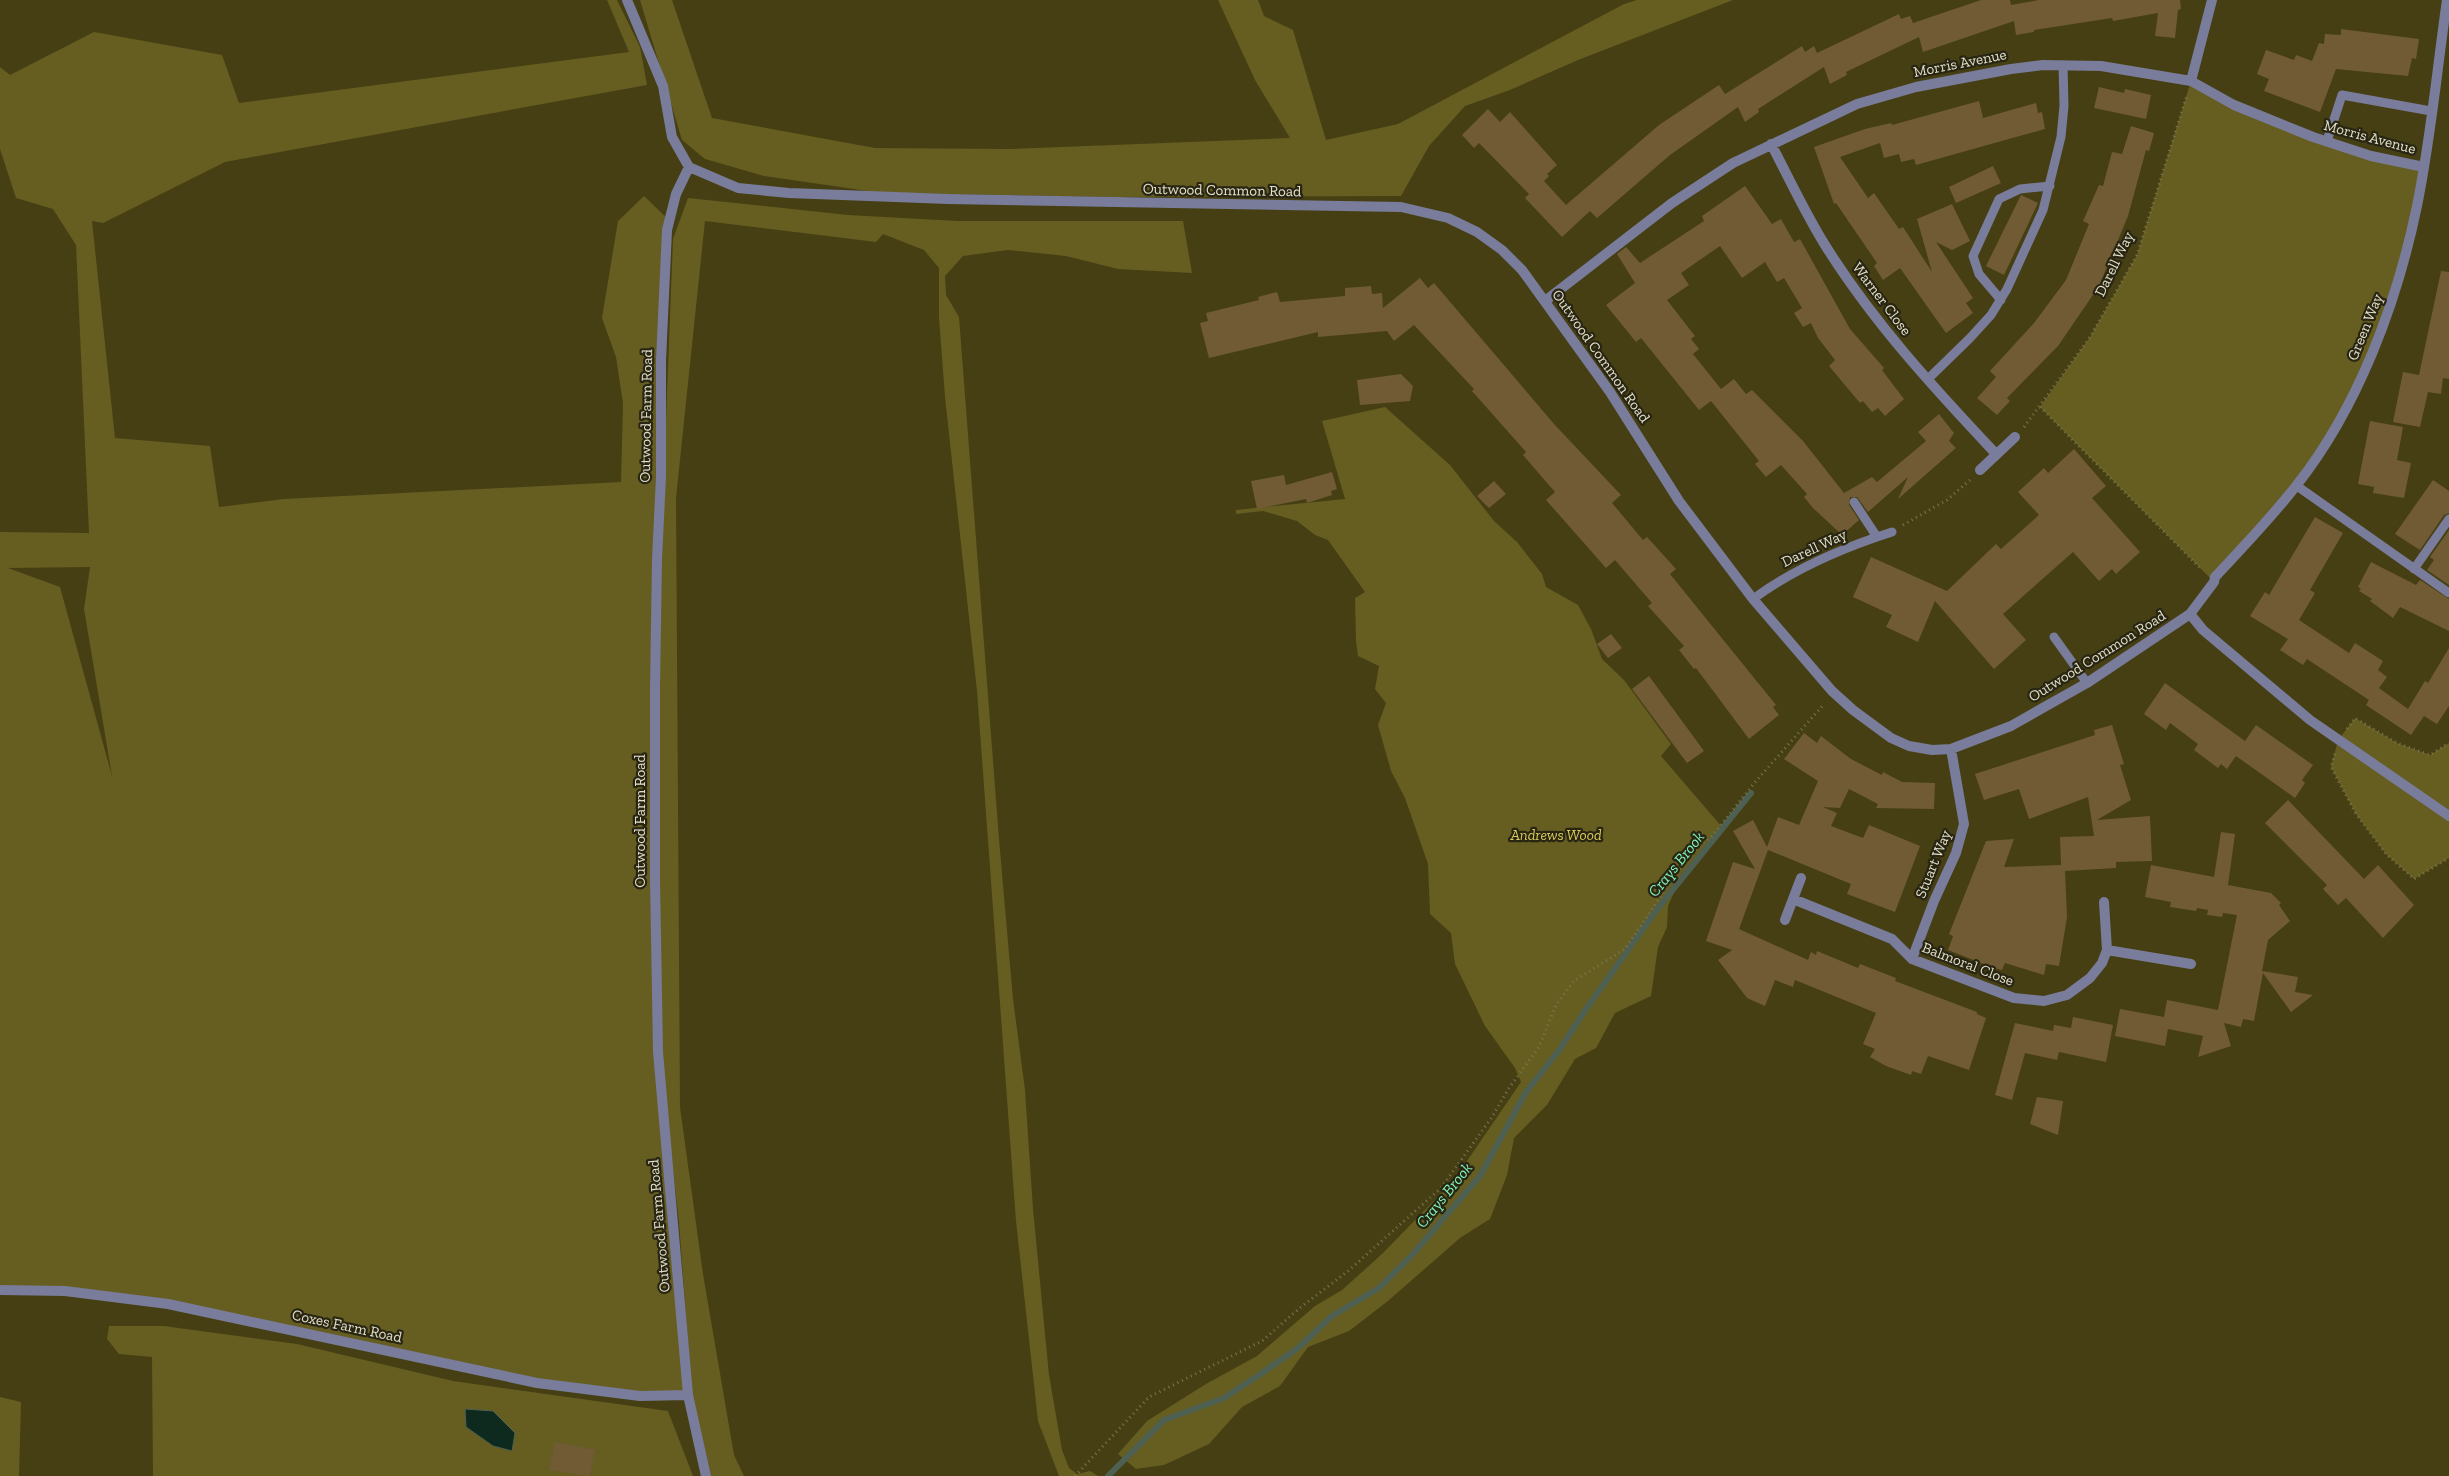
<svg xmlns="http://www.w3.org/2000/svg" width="2449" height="1476" font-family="'Zilla Slab',serif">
	<rect width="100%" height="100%" fill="#453f13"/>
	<path fill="#665d21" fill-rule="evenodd" d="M 607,0 L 617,0 L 640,47 L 647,85 L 225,162 L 103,223 L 92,221 L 115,438 L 210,446 L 219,507 L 284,499 L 621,482 L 623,403 L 616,357 L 602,318 L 618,221 L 644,196 L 670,221 L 660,575 L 673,239 L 688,198 L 848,215 L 958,221 L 1183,221 L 1192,273 L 1118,269 L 1066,256 L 1008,250 L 963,256 L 945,276 L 946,295 L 959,317 L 999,839 L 1013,999 L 1025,1090 L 1033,1209 L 1049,1375 L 1062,1450 L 1069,1468 L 1077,1474 L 1090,1471 L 1098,1476 L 1059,1476 L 1038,1421 L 1016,1221 L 977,691 L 945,397 L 939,318 L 939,268 L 924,250 L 883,234 L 876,242 L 705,221 L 676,498 L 680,1107 L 703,1274 L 734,1455 L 744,1476 L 711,1476 L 692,1394 L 679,1223 L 667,1114 L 688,1395 L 537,1383 L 168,1304 L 0,1290 L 0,532 L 89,533 L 76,245 L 53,209 L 16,198 L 0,149 L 0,67 L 10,75 L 94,32 L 222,55 L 239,103 L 629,52 ZM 90,567 L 84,609 L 112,776 L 60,587 L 8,568 Z
		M 640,0 L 672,0 L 712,118 L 875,148 L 1009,149 L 1290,138 L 1255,80 L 1218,0 L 1258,0 L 1264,16 L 1293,30 L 1326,140 L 1398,124 L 1624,4 L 1637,0 L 1733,0 L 1578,60 L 1510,90 L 1465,106 L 1429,146 L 1401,196 L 1112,197 L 882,193 L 764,176 L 705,159 L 682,140 Z
		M 2191,81 L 2313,137 L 2424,167 L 2417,206 L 2374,351 L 2311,466 L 2214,582 L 2040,407 L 2090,337 L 2137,255 Z
		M 1385,407 L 1450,465 L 1494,521 L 1517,542 L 1542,574 L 1546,587 L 1578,605 L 1591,629 L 1602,659 L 1624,680 L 1671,744 L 1661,756 L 1722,827 L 1679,881 L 1668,906 L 1667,927 L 1658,947 L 1651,996 L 1615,1013 L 1596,1048 L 1575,1059 L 1547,1105 L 1514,1138 L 1507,1175 L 1490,1219 L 1460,1238 L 1388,1301 L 1349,1331 L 1308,1347 L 1280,1386 L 1242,1407 L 1209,1444 L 1164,1465 L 1136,1469 L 1118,1454 L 1147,1421 L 1206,1384 L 1257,1356 L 1315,1306 L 1342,1290 L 1382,1254 L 1454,1180 L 1521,1082 L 1515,1068 L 1485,1026 L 1455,964 L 1451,933 L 1430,914 L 1428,864 L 1405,798 L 1391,771 L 1378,725 L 1386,703 L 1375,689 L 1379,666 L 1358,656 L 1356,641 L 1355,598 L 1365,592 L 1328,540 L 1315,535 L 1297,521 L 1263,511 L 1236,514 L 1236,510 L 1345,499 L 1322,421 Z
		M 2355,718 L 2397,743 L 2430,755 L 2449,743 L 2449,858 L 2414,879 L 2386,854 L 2356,814 L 2331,767 L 2338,740 Z
		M 109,1326 L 164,1326 L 297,1344 L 453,1381 L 668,1411 L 693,1476 L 153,1476 L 152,1357 L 119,1354 L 107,1339 Z
		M 0,1397 L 21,1402 L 19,1476 L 0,1476 Z"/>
	<path fill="#0e291d" stroke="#4e6051" d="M 465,1409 L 493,1411 L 515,1433 L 512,1451 L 493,1446 L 466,1427 Z"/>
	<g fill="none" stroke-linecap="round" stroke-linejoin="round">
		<path stroke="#4e6051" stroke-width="6" d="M 1108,1476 L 1164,1420 L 1224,1398 L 1259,1375 L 1298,1348 L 1332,1316 L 1379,1288 L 1413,1254 L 1480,1176 L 1526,1092 L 1560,1049 L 1586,1009 L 1658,908 L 1751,793"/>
	</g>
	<path fill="#715b35" d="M 1981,0 L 2010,0 L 2011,5 L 2039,0 L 2180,0 L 2181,9 L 2178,10 L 2175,38 L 2155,36 L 2158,13 L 2113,21 L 2112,18 L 2034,30 L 2034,32 L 2016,35 L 2014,21 L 1923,52 L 1919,37 L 1846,72 L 1847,75 L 1830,84 L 1824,67 L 1758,109 L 1759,112 L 1745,122 L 1738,107 L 1670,155 L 1597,218 L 1590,211 L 1562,237 L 1525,198 L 1529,194 L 1479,143 L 1474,148 L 1462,135 L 1488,109 L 1500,122 L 1510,112 L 1557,165 L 1547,174 L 1549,176 L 1544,181 L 1566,205 L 1659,125 L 1719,85 L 1725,94 L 1802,46 L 1805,52 L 1814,46 L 1817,53 L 1899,14 L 1901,19 L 1910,16 L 1913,23 Z
		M 2341,29 L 2419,39 L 2416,59 L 2412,58 L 2408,76 L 2336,69 L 2320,112 L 2264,91 L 2269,79 L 2257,74 L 2266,50 L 2294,60 L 2296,55 L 2312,61 L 2319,43 L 2324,44 L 2325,34 L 2341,35 Z
		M 2099,87 L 2124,93 L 2125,89 L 2151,95 L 2146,119 L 2094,108 Z
		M 1979,101 L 1983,118 L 2036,103 L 2038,113 L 2042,112 L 2045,129 L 1916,165 L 1914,159 L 1901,162 L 1899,154 L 1884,158 L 1880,143 L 1840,157 L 1868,198 L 1874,193 L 1899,229 L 1903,227 L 1932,272 L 1917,219 L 1952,204 L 1970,241 L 1952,250 L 1936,242 L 1973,298 L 1966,303 L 1973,313 L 1946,333 L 1900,268 L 1883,280 L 1874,266 L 1877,263 L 1836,203 L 1834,204 L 1814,147 L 1865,129 L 1891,123 L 1892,125 Z
		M 2131,126 L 2154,133 L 2149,151 L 2146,150 L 2128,216 L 2099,286 L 2058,346 L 2007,398 L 2010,401 L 1997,415 L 1977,398 L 1996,377 L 1990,371 L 2034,323 L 2066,280 L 2089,224 L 2083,221 L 2099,185 L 2103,186 L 2112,152 L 2122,154 Z
		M 1993,166 L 2001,183 L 1956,203 L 1949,187 Z
		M 1745,186 L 1772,224 L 1781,219 L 1794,242 L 1800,239 L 1850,329 L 1884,368 L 1882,370 L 1904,399 L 1885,416 L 1878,408 L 1872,412 L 1863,401 L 1860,403 L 1829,366 L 1835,360 L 1818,338 L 1811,323 L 1803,327 L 1794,313 L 1802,308 L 1784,278 L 1777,282 L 1765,262 L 1742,278 L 1720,246 L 1681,273 L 1689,285 L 1667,300 L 1695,336 L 1691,339 L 1699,349 L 1693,354 L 1721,389 L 1734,379 L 1746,394 L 1752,390 L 1803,441 L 1844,493 L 1872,477 L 1877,482 L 1926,441 L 1918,432 L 1939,414 L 1954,433 L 1949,441 L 1956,448 L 1898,499 L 1908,477 L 1868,512 L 1857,497 L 1850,497 L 1849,505 L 1859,520 L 1842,535 L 1813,508 L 1804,497 L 1807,494 L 1781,465 L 1766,477 L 1755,464 L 1759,461 L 1711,401 L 1699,410 L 1641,338 L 1636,342 L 1606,305 L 1635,283 L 1617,254 L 1626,247 L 1640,263 L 1704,221 L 1702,216 Z
		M 2021,195 L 2038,203 L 2004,275 L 1986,266 Z
		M 2441,271 L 2449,272 L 2449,379 L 2443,378 L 2441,394 L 2428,392 L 2420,427 L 2393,422 L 2403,372 L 2419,375 Z
		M 1420,278 L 1428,288 L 1434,283 L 1554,424 L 1621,495 L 1612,503 L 1643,540 L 1647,537 L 1676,569 L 1670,574 L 1776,705 L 1773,707 L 1779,715 L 1749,739 L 1696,668 L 1694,669 L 1679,650 L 1684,646 L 1648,606 L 1652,603 L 1615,560 L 1606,568 L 1546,500 L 1555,492 L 1523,455 L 1526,452 L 1472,391 L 1474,389 L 1414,325 L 1394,341 L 1387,331 L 1318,337 L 1318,332 L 1209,358 L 1200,323 L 1208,321 L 1206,313 L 1259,300 L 1258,297 L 1277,292 L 1280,302 L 1345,296 L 1345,288 L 1371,286 L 1372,294 L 1382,293 L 1383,308 Z
		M 1401,374 L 1413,386 L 1410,401 L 1360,405 L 1357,380 Z
		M 2370,421 L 2403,427 L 2397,460 L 2411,463 L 2404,498 L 2373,493 L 2374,487 L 2358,484 Z
		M 2074,449 L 2106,486 L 2092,498 L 2140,552 L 2116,574 L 2112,569 L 2099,581 L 2073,552 L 2003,614 L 2026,640 L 1994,669 L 1935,601 L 1918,642 L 1886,627 L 1892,615 L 1853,597 L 1871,557 L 1947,591 L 1996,544 L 2001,549 L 2039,515 L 2018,492 L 2044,468 L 2048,473 Z
		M 1332,472 L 1337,489 L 1331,491 L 1332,495 L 1307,503 L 1306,499 L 1257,509 L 1251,481 L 1284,475 L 1286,485 Z
		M 2433,480 L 2449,491 L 2449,513 L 2444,515 L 2420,550 L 2395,534 Z
		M 1494,481 L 1506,494 L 1489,508 L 1477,496 Z
		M 2315,517 L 2343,533 L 2310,590 L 2315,593 L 2299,620 L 2349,653 L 2355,643 L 2383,661 L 2378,670 L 2387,677 L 2379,688 L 2408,709 L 2425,681 L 2428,683 L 2449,648 L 2449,706 L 2437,724 L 2424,716 L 2411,735 L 2366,705 L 2369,700 L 2307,659 L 2303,665 L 2280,650 L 2288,639 L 2250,616 L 2265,592 L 2269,595 Z
		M 2449,530 L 2449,585 L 2427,570 L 2434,560 L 2430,557 Z
		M 2371,562 L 2416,585 L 2420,580 L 2449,599 L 2449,631 L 2400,607 L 2393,618 L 2370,601 L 2372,599 L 2359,591 L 2361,589 L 2358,587 Z
		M 1611,634 L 1622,648 L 1608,658 L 1597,644 Z
		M 1649,676 L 1704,751 L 1687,763 L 1632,689 Z
		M 2165,683 L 2245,741 L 2256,725 L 2313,765 L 2302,780 L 2305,783 L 2295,798 L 2236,756 L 2227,769 L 2221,764 L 2218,768 L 2194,750 L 2198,744 L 2170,723 L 2166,730 L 2144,714 Z
		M 2112,725 L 2124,764 L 2120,765 L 2131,800 L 2097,820 L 2150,816 L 2152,861 L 2116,862 L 2116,868 L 2065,871 L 2067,917 L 2059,966 L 2046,964 L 2044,975 L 2005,963 L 2002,970 L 1994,968 L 1948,950 L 1953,936 L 1949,934 L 1986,841 L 2014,839 L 2004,867 L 2061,865 L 2060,837 L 2094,836 L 2088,797 L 2029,819 L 2019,789 L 1984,800 L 1975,774 L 2095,735 L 2094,730 Z
		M 1804,733 L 1817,743 L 1821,736 L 1851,759 L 1882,775 L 1883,772 L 1902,782 L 1935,783 L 1934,809 L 1876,808 L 1878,804 L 1849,789 L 1840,808 L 1823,807 L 1837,813 L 1831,826 L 1863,838 L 1869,825 L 1920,846 L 1895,912 L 1847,894 L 1851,884 L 1768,850 L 1739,929 L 1808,960 L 1811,952 L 1816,955 L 1817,951 L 1858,968 L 1860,964 L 1896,978 L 1895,981 L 1977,1012 L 1977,1014 L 1986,1018 L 1969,1070 L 1928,1056 L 1921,1074 L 1912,1071 L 1911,1075 L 1886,1066 L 1870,1057 L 1875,1049 L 1863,1044 L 1876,1013 L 1795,980 L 1793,987 L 1775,980 L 1765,1006 L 1747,998 L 1718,960 L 1732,950 L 1706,941 L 1733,862 L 1755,869 L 1733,831 L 1753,820 L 1767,847 L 1778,817 L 1799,825 L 1818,781 L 1784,759 Z
		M 2288,800 L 2364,879 L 2378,865 L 2414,905 L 2383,938 L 2346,898 L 2338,905 L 2323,889 L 2327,885 L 2265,823 Z
		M 2221,832 L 2235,834 L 2228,885 L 2271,893 L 2281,903 L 2279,905 L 2290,921 L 2268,940 L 2262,971 L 2298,977 L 2295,992 L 2313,995 L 2291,1012 L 2263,973 L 2254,1021 L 2243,1019 L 2241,1027 L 2224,1023 L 2231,1046 L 2198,1057 L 2203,1036 L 2168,1029 L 2165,1046 L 2115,1036 L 2120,1009 L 2164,1017 L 2167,1000 L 2218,1010 L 2237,915 L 2223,913 L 2222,917 L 2207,915 L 2208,910 L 2197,908 L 2196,911 L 2170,907 L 2171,902 L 2145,897 L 2151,865 L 2214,877 Z
		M 2073,1017 L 2113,1025 L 2106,1062 L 2059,1052 L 2057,1060 L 2025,1053 L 2012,1100 L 1995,1095 L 2015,1023 L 2053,1031 L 2054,1025 L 2071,1028 Z
		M 2037,1097 L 2063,1101 L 2058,1135 L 2030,1124 Z
		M 555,1442 L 595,1450 L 590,1476 L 549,1470 Z"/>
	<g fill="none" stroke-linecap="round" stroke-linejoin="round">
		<path stroke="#7b7651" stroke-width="3" stroke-dasharray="1 4" stroke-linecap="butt" d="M 2040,407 L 2202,570
			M 2024,427 L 2090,337 L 2137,255 L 2187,95
			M 1903,525 L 1947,500 L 1970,480
			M 2347,729 L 2355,718 L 2397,743 L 2430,755 L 2449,743
			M 2335,754 L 2331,767 L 2356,814 L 2386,854 L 2414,879 L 2449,858
			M 1075,1476 L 1149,1397 L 1262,1341 L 1301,1307 L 1347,1272 L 1441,1188 L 1492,1117 L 1509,1088 L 1539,1047 L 1556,1005 L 1574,981 L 1625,949 L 1690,853 L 1712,836 L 1756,781 L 1824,704"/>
		<path stroke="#797c9a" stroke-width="9" d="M 2327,141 L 2342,95 L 2431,111
			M 2001,300 L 1979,274 L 1973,256 L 1999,199 L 2020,189 L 2050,186
			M 1928,379 L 1970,338 L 1991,315 L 2007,289 L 2043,210 L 2061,137 L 2064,106 L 2063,65
			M 2297,486 L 2449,593
			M 1854,502 L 1877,537
			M 2414,569 L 2449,519
			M 1753,599 C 1795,568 1842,548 1892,532
			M 2054,637 L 2087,683"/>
		<path stroke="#797c9a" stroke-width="10" d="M 627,0 L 663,86 L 672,137 L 689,167 L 738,188 L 789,193 L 948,199 L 1401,207 L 1448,218 L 1477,232 L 1502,250 L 1522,270 L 1610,392 L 1679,501 L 1753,599 L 1832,691 L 1853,710 L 1891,738 L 1909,746 L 1932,750 L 1951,749 L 2011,726 L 2087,683 L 2190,614 L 2214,582 L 2215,577 C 2243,547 2271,518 2296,486 C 2358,408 2397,303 2417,206 C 2431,138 2437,69 2447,0
			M 2191,81 L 2212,0
			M 1771,144 C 1789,178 1805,213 1825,245 C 1873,322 1934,388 1996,454
			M 689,167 L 676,194 L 667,230 L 661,360 L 661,477 L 657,559 L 655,688 L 655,880 L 658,1052 L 688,1395 L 706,1476
			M 1545,301 L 1672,203 L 1733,163 L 1857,104 L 1916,87 L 2011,69 L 2043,65 L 2101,66 L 2191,81 L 2234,105 L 2313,137 L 2371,156 L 2424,167
			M 1980,470 L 2015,437
			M 2190,614 L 2203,630 L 2310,720 L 2449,816
			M 1793,899 L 1892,939 L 1912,959 L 2014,998 L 2044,1001 L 2067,995 L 2090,978 L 2102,963 L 2107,950 L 2104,902
			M 1785,920 L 1801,878
			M 2107,950 L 2191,964
			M 1912,959 L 1934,901 L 1956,853 L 1964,824 L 1951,749
			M 0,1290 L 65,1291 L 168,1304 L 537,1383 L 640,1396 L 688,1395"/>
	</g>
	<g text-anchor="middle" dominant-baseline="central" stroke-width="4.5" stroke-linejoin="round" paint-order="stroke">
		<g font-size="15" fill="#e3e0c9" stroke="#282513">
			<text transform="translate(1960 63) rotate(-11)">Morris Avenue</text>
			<text transform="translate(2370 137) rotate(15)">Morris Avenue</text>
			<text transform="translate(1222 190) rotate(1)">Outwood Common Road</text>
			<text transform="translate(2114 264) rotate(-64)">Darell Way</text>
			<text transform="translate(1882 299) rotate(53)">Warner Close</text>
			<text transform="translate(2365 327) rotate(-68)">Green Way</text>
			<text transform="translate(1601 356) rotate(55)">Outwood Common Road</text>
			<text transform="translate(646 416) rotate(-89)">Outwood Farm Road</text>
			<text transform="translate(1814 548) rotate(-25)">Darell Way</text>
			<text transform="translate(2097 656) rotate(-32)">Outwood Common Road</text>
			<text transform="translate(640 821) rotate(-90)">Outwood Farm Road</text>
			<text transform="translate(1933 864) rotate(-68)">Stuart Way</text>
			<text transform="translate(1968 964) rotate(21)">Balmoral Close</text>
			<text transform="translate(659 1226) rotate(-95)">Outwood Farm Road</text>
			<text transform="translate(347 1326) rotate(12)">Coxes Farm Road</text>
		</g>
		<g font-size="15" font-style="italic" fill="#dbcb5b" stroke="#282513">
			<text x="1556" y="835">Andrews Wood</text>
		</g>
		<g font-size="16" font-style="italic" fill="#7ff3bb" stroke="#282513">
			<text transform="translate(1676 864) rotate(-51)">Crays Brook</text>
			<text transform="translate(1444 1195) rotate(-51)">Crays Brook</text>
		</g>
	</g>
</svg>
